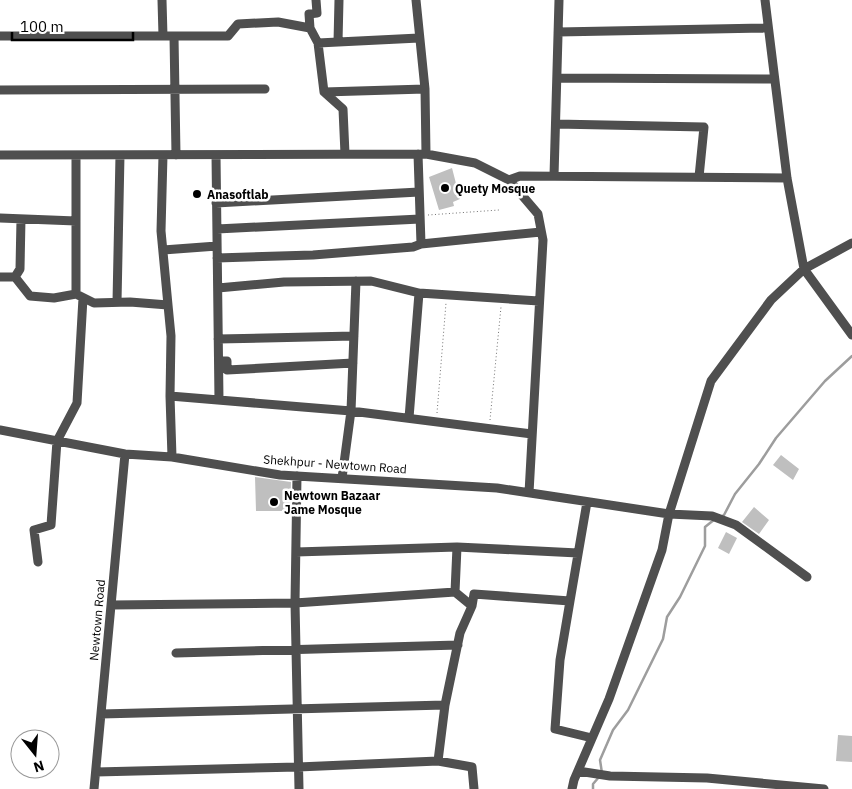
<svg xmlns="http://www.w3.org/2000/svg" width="852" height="789" font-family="'IBM Plex Sans',sans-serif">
	<rect width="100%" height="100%" fill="#fff"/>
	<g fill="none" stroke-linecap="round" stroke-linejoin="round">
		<path stroke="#9d9d9d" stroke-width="2.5" d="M 720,517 L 724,515 L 735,494 L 759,464 L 776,438 L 825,381 L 852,356
			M 602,773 L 600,760 L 613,730 L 628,710 L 663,639 L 667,617 L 680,597 L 705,546 L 705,527 L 715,519
			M 593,789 L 593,784 L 599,777"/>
	</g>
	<path fill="#bfbfbf" d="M 452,168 L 460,199 L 453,202 L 454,206 L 439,210 L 429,177 Z
		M 781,455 L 799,469 L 793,480 L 773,465 Z
		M 255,477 L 291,482 L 290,511 L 256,511 Z
		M 754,507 L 769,520 L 759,534 L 742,522 Z
		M 726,532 L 737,538 L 729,554 L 718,548 Z
		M 838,735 L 852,736 L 852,762 L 836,761 Z"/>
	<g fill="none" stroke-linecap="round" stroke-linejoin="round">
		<path stroke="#717171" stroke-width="1" stroke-dasharray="1 2.5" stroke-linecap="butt" d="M 428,215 L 499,210
			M 437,413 L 446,303
			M 490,420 L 501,307"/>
		<path stroke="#4f4f4f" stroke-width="9" d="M 162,0 L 163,36
			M 316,0 L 317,13 L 309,14 L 310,28 L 318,43 L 324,92 L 343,109 L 345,154
			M 416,0 L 425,89 L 426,154
			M 765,0 L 787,178 L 804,269 L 852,335
			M 558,32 L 768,28
			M 0,36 L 228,36 L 238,24 L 278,22 L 310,28
			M 174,36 L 176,155
			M 338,42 L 339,0
			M 318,43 L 419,38
			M 557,78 L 774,79
			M 0,90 L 265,89
			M 324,92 L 425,89
			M 556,124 L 704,127 L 699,177
			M 418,154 L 421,244 L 541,232
			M 0,155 L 426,154 L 475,163 L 509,180
			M 76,155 L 76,294 L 94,303 L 130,302 L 168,305 L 171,336 L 170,396
			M 163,155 L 161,231 L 168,305
			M 216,155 L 219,400
			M 554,176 L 559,0
			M 216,203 L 419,192
			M 0,218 L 76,221
			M 217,229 L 420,219
			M 163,250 L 217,246
			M 217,258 L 313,255 L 413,247 L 421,244
			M 0,277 L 15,277 L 30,296 L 54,298 L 76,294
			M 15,277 L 20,269 L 21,219
			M 218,288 L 284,282 L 371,281 L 419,293 L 539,301
			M 117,302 L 120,155
			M 218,339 L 354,336
			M 219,361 L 227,361 L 227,370 L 353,363
			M 409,418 L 419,293
			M 0,430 L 125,454 L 172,457 L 280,475 L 497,488 L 669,514 L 712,516 L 736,525 L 807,577
			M 172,457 L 170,396 L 351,411 L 356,281
			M 297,476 L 295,603 L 299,789
			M 342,478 L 351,411 L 532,434
			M 529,493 L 543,240 L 538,214 L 509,180 L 520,176 L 787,178
			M 457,547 L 578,553
			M 296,552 L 457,547 L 455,592 L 472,606 L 460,633 L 445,705
			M 38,562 L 34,530 L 51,525 L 57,441 L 77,403 L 83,298
			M 570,601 L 587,502
			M 111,605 L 295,603 L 455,592
			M 472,606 L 474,594 L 570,601 L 560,660 L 555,729 L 592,738
			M 176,653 L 458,645
			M 101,714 L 445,705 L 438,761
			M 578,771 L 610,776 L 707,778 L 824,789
			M 96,772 L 298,767 L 438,761 L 472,767 L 474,789
			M 94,789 L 125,454
			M 572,789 L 574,780 L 609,699 L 662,550 L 669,514 L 711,381 L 771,300 L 804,269 L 852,243"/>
	</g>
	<g fill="#000" stroke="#fff" stroke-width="2">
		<circle cx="445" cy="188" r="5"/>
		<circle cx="197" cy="194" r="5"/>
		<circle cx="274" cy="502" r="5"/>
	</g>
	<g text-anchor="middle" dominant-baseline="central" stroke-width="5" stroke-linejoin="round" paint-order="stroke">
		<g font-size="12" font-weight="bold" fill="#000" stroke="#fff" text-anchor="start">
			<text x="455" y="188">Quety Mosque</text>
			<text x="207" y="194">Anasoftlab</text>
			<text x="284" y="495">Newtown Bazaar<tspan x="284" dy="14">Jame Mosque</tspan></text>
		</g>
		<g font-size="12" fill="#000" stroke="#fff">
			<text transform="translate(335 464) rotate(4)">Shekhpur - Newtown Road</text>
			<text transform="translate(97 620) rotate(-85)">Newtown Road</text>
		</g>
	</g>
	<g transform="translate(35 754) rotate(163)"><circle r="24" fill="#ffffff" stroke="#999999"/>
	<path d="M0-4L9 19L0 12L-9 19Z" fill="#000000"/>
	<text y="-8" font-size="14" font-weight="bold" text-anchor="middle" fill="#000000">N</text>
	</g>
	<path d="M12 32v8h121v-8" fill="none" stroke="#000000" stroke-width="2.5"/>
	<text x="20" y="32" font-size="15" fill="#000000" stroke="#ffffff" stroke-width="4" paint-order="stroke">100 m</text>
</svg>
